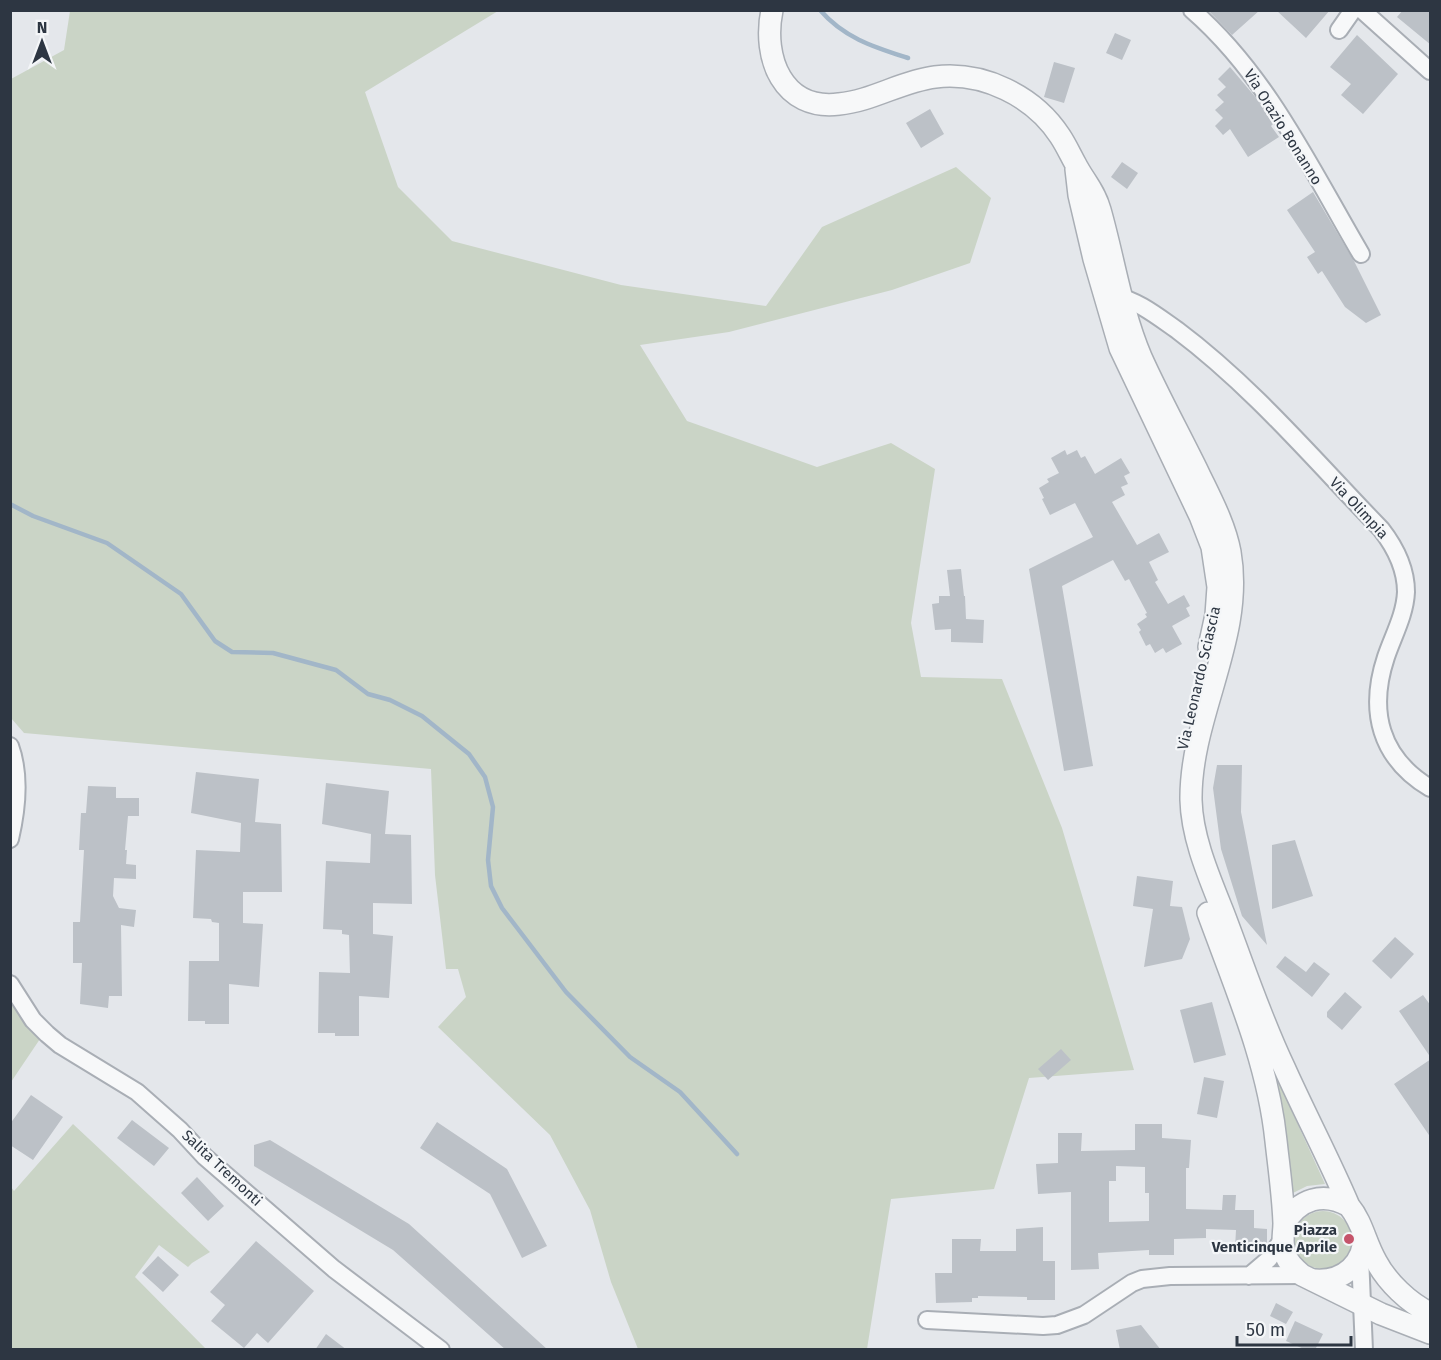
<svg xmlns="http://www.w3.org/2000/svg" width="1441" height="1360" font-family="'Fira Sans',sans-serif">
	<rect width="100%" height="100%" fill="#e4e7eb"/>
	<path fill="#cad4c6" d="M 70,11 L 498,11 L 365,92 L 398,187 L 452,241 L 621,285 L 766,306 L 822,227 L 956,167 L 991,198 L 970,263 L 892,290 L 729,332 L 640,345 L 687,421 L 817,467 L 891,443 L 935,469 L 911,623 L 921,677 L 1002,679 L 1062,828 L 1134,1070 L 1029,1078 L 994,1189 L 891,1199 L 867,1349 L 638,1349 L 611,1282 L 590,1210 L 550,1135 L 438,1027 L 466,997 L 458,969 L 446,969 L 435,875 L 431,769 L 24,733 L 11,718 L 10,281 L 12,280 L 10,271 L 11,79 L 64,50 Z
		M 10,993 L 42,1036 L 11,1082 Z
		M 1279,1083 L 1325,1184 L 1307,1186 L 1291,1194 L 1282,1106 L 1275,1084 Z
		M 73,1124 L 210,1252 L 192,1263 L 188,1267 L 159,1245 L 135,1277 L 206,1349 L 11,1349 L 11,1187 L 14,1191 Z
		M1294 1240a29 29 0 1 1 58 0a29 29 0 1 1-58 0Z"/>
	<g fill="none" stroke-linecap="round" stroke-linejoin="round">
		<path stroke="#a2b6c8" stroke-width="4.5" d="M 820,10 C 844,38 874,47 908,58
			M 10,504 L 33,516 L 107,543 L 181,594 L 215,641 L 232,652 L 273,653 L 336,670 L 368,694 L 390,700 L 422,716 L 469,754 L 485,777 L 493,807 L 488,860 L 491,886 L 502,908 L 566,992 L 630,1057 L 680,1092 L 737,1154"/>
	</g>
	<path fill="#bcc1c7" fill-rule="evenodd" d="M 1208,10 L 1260,10 L 1232,35 Z
		M 1276,10 L 1330,10 L 1306,38 Z
		M 1403,10 L 1431,10 L 1431,45 L 1397,17 Z
		M 1115,33 L 1131,40 L 1122,60 L 1106,53 Z
		M 1357,35 L 1398,74 L 1363,114 L 1341,95 L 1351,84 L 1330,67 Z
		M 1054,62 L 1075,68 L 1064,103 L 1044,97 Z
		M 1230,67 L 1257,99 L 1273,124 L 1271,126 L 1279,137 L 1248,157 L 1230,129 L 1223,135 L 1215,126 L 1223,118 L 1215,110 L 1224,102 L 1217,95 L 1226,87 L 1218,79 Z
		M 930,109 L 944,134 L 921,148 L 906,123 Z
		M 1122,162 L 1138,173 L 1127,189 L 1111,177 Z
		M 1313,192 L 1354,261 L 1381,315 L 1366,323 L 1345,307 L 1322,271 L 1318,274 L 1307,257 L 1315,252 L 1287,210 Z
		M 1065,450 L 1067,455 L 1077,450 L 1081,458 L 1085,456 L 1095,474 L 1121,458 L 1130,473 L 1124,476 L 1128,484 L 1121,487 L 1125,495 L 1112,502 L 1137,545 L 1159,533 L 1169,552 L 1149,562 L 1158,580 L 1155,582 L 1168,604 L 1184,595 L 1190,606 L 1186,608 L 1190,616 L 1172,626 L 1182,644 L 1166,653 L 1163,648 L 1155,653 L 1150,644 L 1146,646 L 1139,632 L 1141,630 L 1137,624 L 1147,617 L 1145,614 L 1147,613 L 1129,579 L 1125,581 L 1113,560 L 1062,586 L 1093,766 L 1064,771 L 1029,569 L 1093,537 L 1075,503 L 1050,515 L 1042,499 L 1044,498 L 1039,488 L 1049,482 L 1047,479 L 1059,473 L 1051,458 Z
		M 961,569 L 964,596 L 965,596 L 966,619 L 984,620 L 983,643 L 951,642 L 951,629 L 935,630 L 932,604 L 939,603 L 939,596 L 950,596 L 947,570 Z
		M 1217,765 L 1242,765 L 1241,812 L 1267,945 L 1242,916 L 1221,849 L 1213,788 Z
		M 196,772 L 259,779 L 255,822 L 281,824 L 282,892 L 243,892 L 243,923 L 263,924 L 259,987 L 229,984 L 229,1024 L 205,1024 L 205,1021 L 188,1021 L 189,961 L 219,961 L 219,923 L 212,922 L 211,919 L 193,918 L 196,850 L 240,852 L 241,823 L 191,813 Z
		M 326,783 L 389,791 L 385,834 L 411,835 L 412,904 L 373,903 L 373,934 L 393,936 L 389,998 L 359,996 L 359,1036 L 335,1036 L 335,1033 L 318,1033 L 319,972 L 350,973 L 349,935 L 342,934 L 342,930 L 323,929 L 326,861 L 370,863 L 371,834 L 322,824 Z
		M 88,786 L 116,787 L 116,798 L 139,798 L 139,816 L 128,816 L 125,850 L 127,850 L 126,864 L 136,865 L 136,879 L 114,878 L 113,896 L 119,908 L 136,910 L 134,927 L 121,925 L 122,996 L 109,996 L 108,1008 L 80,1004 L 82,963 L 73,963 L 73,922 L 80,922 L 84,850 L 79,850 L 81,813 L 86,813 Z
		M 1295,840 L 1313,896 L 1272,909 L 1272,845 Z
		M 1137,876 L 1173,881 L 1170,906 L 1182,907 L 1190,939 L 1182,959 L 1144,967 L 1153,909 L 1133,906 Z
		M 1395,937 L 1414,954 L 1391,979 L 1372,961 Z
		M 1285,956 L 1306,972 L 1314,962 L 1330,974 L 1312,997 L 1276,967 Z
		M 1345,992 L 1362,1007 L 1342,1030 L 1327,1017 L 1327,1012 Z
		M 1423,995 L 1431,1006 L 1431,1058 L 1399,1011 Z
		M 1212,1002 L 1226,1055 L 1194,1063 L 1180,1010 Z
		M 1061,1049 L 1071,1060 L 1048,1080 L 1038,1069 Z
		M 1431,1059 L 1431,1138 L 1394,1084 Z
		M 1204,1077 L 1224,1081 L 1217,1118 L 1197,1114 Z
		M 31,1095 L 63,1117 L 33,1160 L 10,1145 L 10,1124 Z
		M 132,1120 L 169,1148 L 154,1166 L 117,1138 Z
		M 437,1122 L 507,1169 L 547,1246 L 522,1258 L 490,1194 L 420,1148 Z
		M 1135,1124 L 1162,1124 L 1162,1138 L 1191,1140 L 1189,1168 L 1186,1168 L 1186,1209 L 1222,1210 L 1223,1195 L 1236,1195 L 1235,1210 L 1254,1210 L 1254,1228 L 1267,1229 L 1267,1244 L 1263,1248 L 1235,1248 L 1236,1230 L 1206,1229 L 1206,1238 L 1174,1239 L 1174,1255 L 1149,1255 L 1149,1250 L 1098,1253 L 1099,1269 L 1071,1270 L 1071,1192 L 1038,1194 L 1036,1164 L 1058,1163 L 1058,1133 L 1082,1133 L 1081,1151 L 1135,1150 ZM 1116,1166 L 1145,1167 L 1145,1193 L 1149,1193 L 1149,1221 L 1109,1222 L 1109,1181 L 1116,1181 Z
		M 270,1140 L 409,1224 L 548,1350 L 506,1350 L 393,1250 L 254,1166 L 254,1145 Z
		M 197,1177 L 224,1206 L 208,1221 L 181,1193 Z
		M 1043,1227 L 1043,1261 L 1055,1261 L 1055,1300 L 1027,1300 L 1027,1297 L 978,1296 L 978,1298 L 972,1298 L 972,1302 L 936,1303 L 935,1273 L 952,1273 L 952,1239 L 981,1239 L 980,1251 L 1016,1251 L 1016,1229 Z
		M 256,1241 L 314,1291 L 268,1343 L 257,1333 L 244,1348 L 211,1321 L 225,1305 L 210,1292 Z
		M 158,1256 L 179,1275 L 163,1292 L 142,1273 Z
		M 1276,1303 L 1293,1312 L 1286,1324 L 1270,1316 Z
		M 1295,1321 L 1323,1334 L 1315,1350 L 1306,1350 L 1286,1341 Z
		M 1141,1325 L 1161,1350 L 1120,1350 L 1116,1330 Z
		M 326,1334 L 347,1350 L 315,1350 Z"/>
	<g fill="none" stroke-linecap="round" stroke-linejoin="round">
		<defs>
			<path id="minor" d="M 1192,10 C 1267,75 1311,169 1361,254
				M 1362,10 L 1430,71
				M 1339,30 L 1353,10
				M 1113,295 C 1137,300 1157,316 1177,330 C 1253,387 1315,461 1381,529 C 1395,547 1406,567 1406,592 C 1405,615 1393,636 1386,657 C 1368,711 1380,758 1430,788
				M 10,746 C 21,776 17,809 10,839
				M 10,984 L 33,1020 L 47,1034 L 60,1045 L 137,1092 L 180,1130 L 205,1157 L 334,1269 L 441,1350
				M 1360,1256 L 1364,1350
				M 1249,1276 L 1269,1259 L 1282,1240
				M 927,1320 L 1043,1326 L 1057,1325 L 1084,1315 L 1132,1283 L 1142,1279 L 1170,1276 L 1302,1275"/>
			<path id="tertiary" d="M 772,10 C 762,58 783,111 839,104 C 872,101 902,81 935,77 C 983,71 1034,96 1060,136 C 1066,145 1070,154 1075,163 C 1084,181 1094,189 1100,210 C 1114,259 1121,310 1141,357 C 1159,397 1180,435 1199,474 C 1211,499 1225,525 1230,552 C 1245,638 1190,715 1191,800 C 1192,840 1211,881 1225,917 C 1244,967 1261,1019 1284,1067 C 1305,1114 1329,1159 1349,1206 C 1363,1223 1365,1242 1376,1261 C 1387,1282 1409,1303 1430,1313
				M 1076,169 L 1079,195 L 1094,259 L 1120,348 L 1200,516 L 1212,547 L 1218,587 L 1216,615 L 1209,647
				M 1208,913 C 1235,987 1268,1062 1276,1141 C 1279,1168 1283,1196 1284,1223 C 1284,1234 1281,1243 1285,1254 C 1288,1263 1295,1269 1302,1275 L 1381,1314 L 1430,1333
				M 1284,1224 C 1299,1199 1323,1191 1349,1206
				M 1315,1280 C 1344,1282 1365,1263 1364,1234"/>
		</defs>
		<use href="#minor" stroke="#a9aeb5" stroke-width="20"/>
		<use href="#tertiary" stroke="#a9aeb5" stroke-width="24"/>
		<use href="#minor" stroke="#f7f8f9" stroke-width="16"/>
		<use href="#tertiary" stroke="#f7f8f9" stroke-width="21"/>
	</g>
	<circle fill="#c5546a" stroke="#f4f6f8" stroke-width="2" cx="1349" cy="1239" r="6"/>
	<g text-anchor="middle" dominant-baseline="central" stroke-width="4.5" stroke-linejoin="round" paint-order="stroke">
		<g font-size="15" fill="#2d3642" stroke="#f4f6f8">
			<text transform="translate(1283 127) rotate(58)">Via Orazio Bonanno</text>
			<text transform="translate(1359 508) rotate(47)">Via Olimpia</text>
			<text transform="translate(1199 678) rotate(-77)">Via Leonardo Sciascia</text>
			<text transform="translate(222 1168) rotate(43)">Salita Tremonti</text>
		</g>
		<g font-size="15" font-weight="bold" fill="#2d3642" stroke="#f4f6f8" text-anchor="end">
			<text x="1337" y="1230">Piazza<tspan x="1337" dy="17">Venticinque Aprile</tspan></text>
		</g>
	</g>
	<rect width="1441" height="1360" fill="none" stroke="#2d3642" stroke-width="24"/>
	<g transform="translate(42 42)" stroke="#f4f6f8" stroke-width="4.5" paint-order="stroke">
	<path d="M0-4.5L10 22L0 15L-10 22Z" fill="#2d3642"/>
	<text y="-9" font-size="16" font-weight="bold" text-anchor="middle" fill="#2d3642">N</text>
	</g>
	<path d="M1237 1336v9h114v-9" fill="none" stroke="#2d3642" stroke-width="3"/>
	<text x="1246" y="1336" font-size="18" fill="#2d3642" stroke="#f4f6f8" stroke-width="4.5" paint-order="stroke">50 m</text>
</svg>
